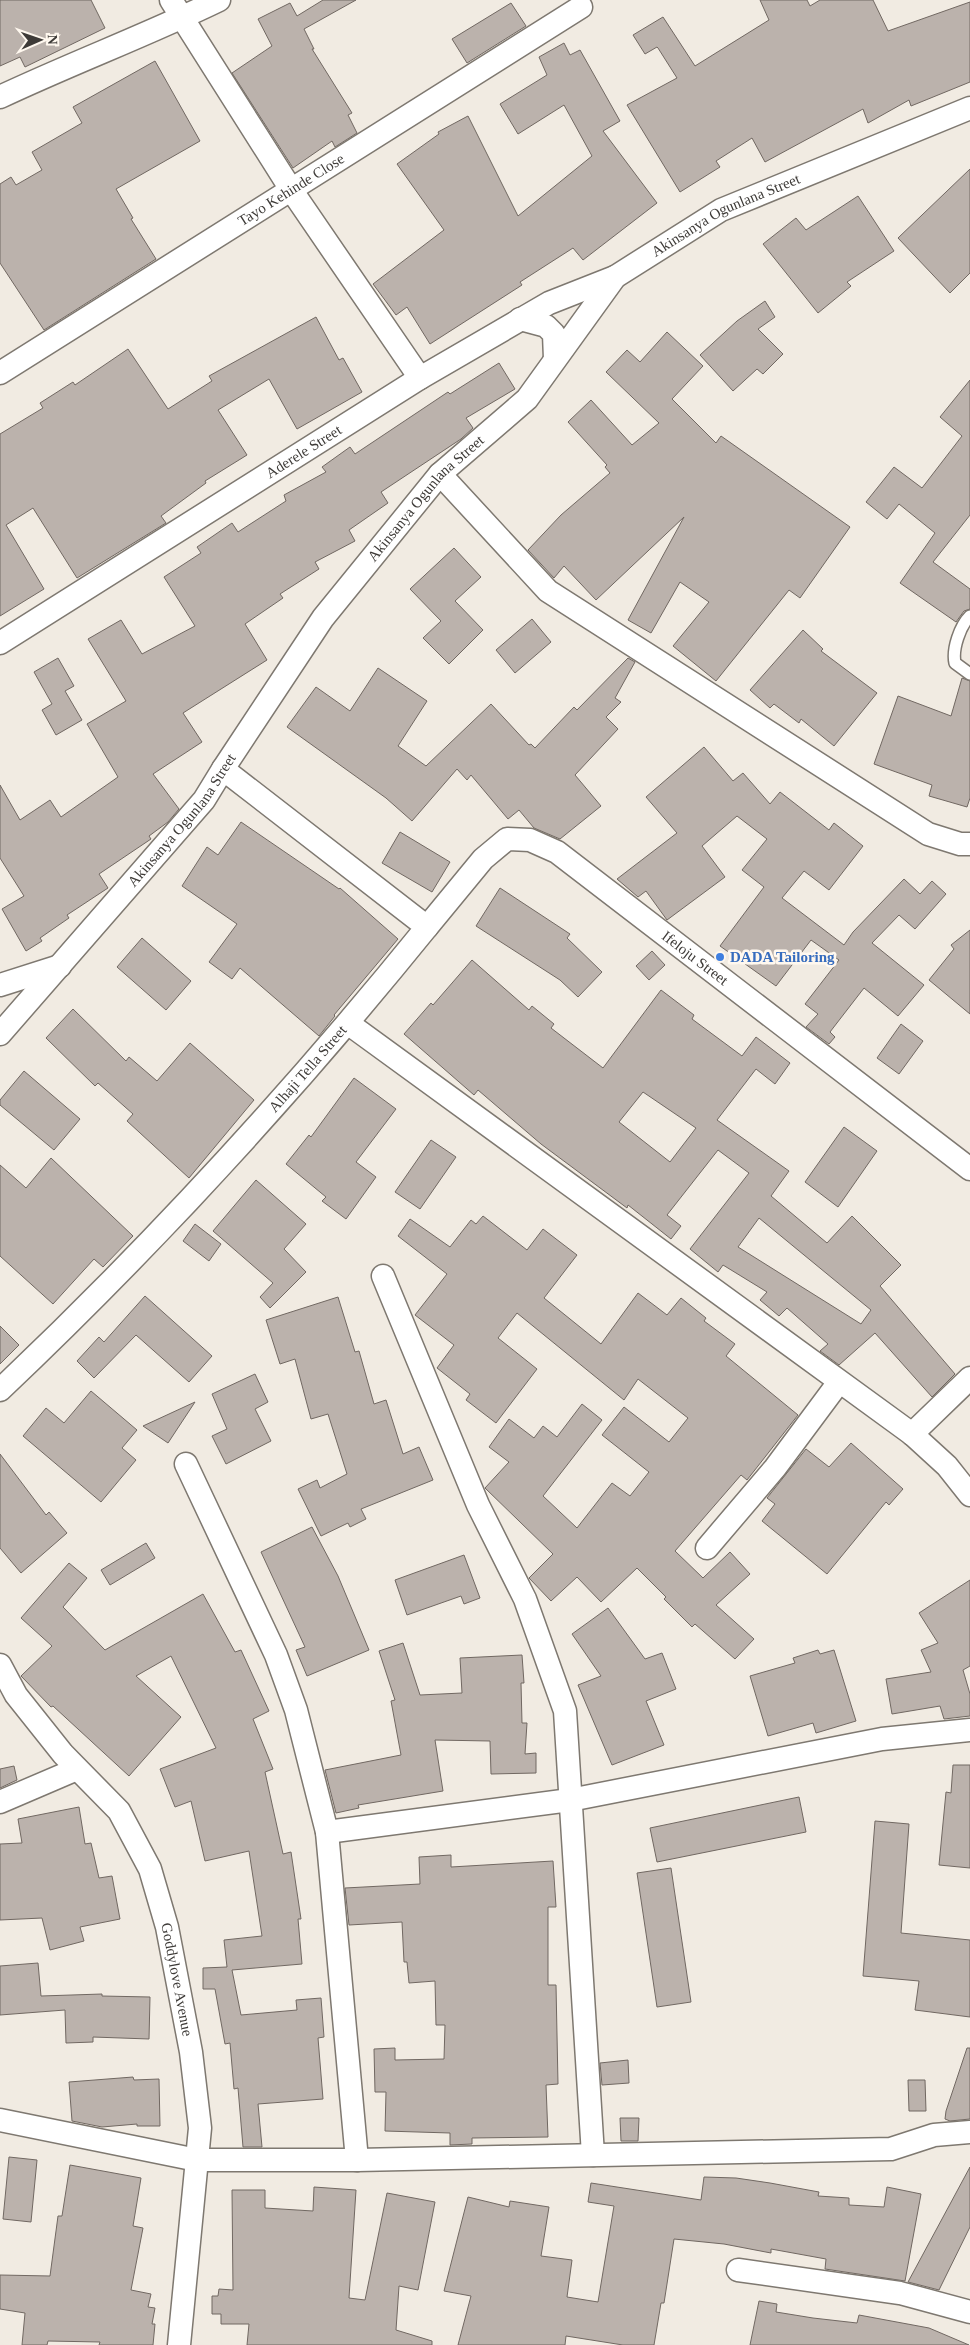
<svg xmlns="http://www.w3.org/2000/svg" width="970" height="2345" font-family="'Times New Roman',serif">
	<rect width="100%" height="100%" fill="#f1ebe2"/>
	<path fill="#bbb2ac" stroke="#716862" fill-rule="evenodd" d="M 0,0 L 91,0 L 105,28 L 25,67 L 20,57 L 0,66 Z
		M 323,0 L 356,0 L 304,29 L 314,49 L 312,49 L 352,113 L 348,115 L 357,133 L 335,147 L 332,141 L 293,168 L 232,73 L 272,46 L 258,19 L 290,3 L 297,16 Z
		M 760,0 L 807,0 L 810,6 L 820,0 L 873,0 L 888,31 L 970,2 L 970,82 L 911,106 L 909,100 L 868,123 L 863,109 L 765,162 L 752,138 L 716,161 L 720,167 L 680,192 L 627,105 L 677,78 L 658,48 L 657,47 L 645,54 L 633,35 L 663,17 L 695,66 L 769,20 Z
		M 511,3 L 526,26 L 467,63 L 452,39 Z
		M 564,43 L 570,55 L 580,50 L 620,121 L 603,131 L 657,203 L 583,260 L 573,248 L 520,282 L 522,285 L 430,344 L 407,307 L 396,315 L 373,284 L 444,230 L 397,164 L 439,134 L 438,132 L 468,116 L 518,216 L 592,156 L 564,105 L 518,134 L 500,104 L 547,75 L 539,57 Z
		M 155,61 L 200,141 L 116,189 L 133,218 L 131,219 L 156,259 L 44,330 L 0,263 L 0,184 L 11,177 L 16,185 L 42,170 L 32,152 L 82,123 L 73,107 Z
		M 970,169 L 970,273 L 950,293 L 898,238 Z
		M 858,196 L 894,251 L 847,282 L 851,286 L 818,313 L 763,244 L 796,218 L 806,230 Z
		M 765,301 L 775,317 L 758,329 L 783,354 L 763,374 L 757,369 L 733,391 L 700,355 L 737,321 Z
		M 316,317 L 339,360 L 343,358 L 362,392 L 297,429 L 269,379 L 218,410 L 247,455 L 205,481 L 206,483 L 161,516 L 166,523 L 77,578 L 33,508 L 6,525 L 44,589 L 0,616 L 0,434 L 43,408 L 40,403 L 73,382 L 75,385 L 128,349 L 168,409 L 212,381 L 209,376 Z
		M 667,332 L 703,366 L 672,399 L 716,443 L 721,436 L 850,527 L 800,598 L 789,590 L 716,681 L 673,646 L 709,602 L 680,582 L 651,633 L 628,620 L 684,517 L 596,600 L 564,566 L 554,578 L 528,550 L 561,515 L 610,473 L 605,467 L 607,465 L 568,422 L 591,400 L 632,445 L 659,423 L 606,372 L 627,350 L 640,362 Z
		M 499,363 L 515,389 L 466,418 L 473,428 L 461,439 L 381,492 L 388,503 L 349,530 L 355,541 L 315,562 L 319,569 L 280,594 L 283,598 L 245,624 L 267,660 L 183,713 L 202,742 L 153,774 L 179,809 L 168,822 L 149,836 L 151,839 L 99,874 L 108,888 L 67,915 L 69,918 L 40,938 L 42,941 L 26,951 L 2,909 L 24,896 L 0,858 L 0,785 L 20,820 L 50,800 L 61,817 L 118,777 L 87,724 L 126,701 L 88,639 L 121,620 L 142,654 L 195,626 L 164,577 L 201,553 L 197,547 L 232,523 L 238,532 L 286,501 L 284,495 L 326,472 L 322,467 L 350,447 L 355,454 L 448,392 L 450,394 Z
		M 970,380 L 970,515 L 933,562 L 970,589 L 970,609 L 964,611 L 956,622 L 900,583 L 935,533 L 899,504 L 887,519 L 866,502 L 894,467 L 922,488 L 962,436 L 940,417 Z
		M 454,548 L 481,577 L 455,601 L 483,630 L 449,664 L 423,638 L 441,621 L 410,589 Z
		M 532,619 L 551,642 L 515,673 L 496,650 Z
		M 803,630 L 823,649 L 821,651 L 877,693 L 834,746 L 801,719 L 799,723 L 774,704 L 770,708 L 750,690 Z
		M 58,658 L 74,686 L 65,691 L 82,720 L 56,735 L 42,710 L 52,704 L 34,672 Z
		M 628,658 L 635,662 L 615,698 L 621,702 L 606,717 L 618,729 L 575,775 L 601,806 L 560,839 L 534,828 L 519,810 L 508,819 L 471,775 L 467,780 L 457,769 L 412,821 L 386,798 L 287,727 L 316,687 L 350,711 L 378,668 L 427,701 L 398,746 L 426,766 L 491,704 L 529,745 L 531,744 L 535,748 L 574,707 L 577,710 Z
		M 962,678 L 970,681 L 970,798 L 967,807 L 929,796 L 932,785 L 874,764 L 898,696 L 951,716 Z
		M 704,747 L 733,781 L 743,773 L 770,804 L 780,792 L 829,830 L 834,823 L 863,846 L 829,890 L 804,871 L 782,898 L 844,945 L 853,932 L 904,879 L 920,894 L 932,881 L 946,894 L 915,929 L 899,915 L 872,943 L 924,985 L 898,1016 L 864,988 L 830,1032 L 835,1037 L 829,1044 L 806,1027 L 818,1014 L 805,1004 L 839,960 L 811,940 L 776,986 L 720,946 L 764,887 L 742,870 L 767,839 L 737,816 L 702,846 L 725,877 L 667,920 L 646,891 L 638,897 L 617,879 L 677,833 L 646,797 Z
		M 241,822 L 339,889 L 340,888 L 398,939 L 334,1015 L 335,1016 L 319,1036 L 240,968 L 232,979 L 209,962 L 237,924 L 182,886 L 207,847 L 218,855 Z
		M 400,832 L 450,862 L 432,892 L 382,863 Z
		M 500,888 L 570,934 L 567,938 L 602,972 L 578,997 L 560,980 L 476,926 Z
		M 970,930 L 970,1014 L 929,980 L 954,949 L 951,945 Z
		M 142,938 L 191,981 L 166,1010 L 117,967 Z
		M 652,951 L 665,965 L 649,980 L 636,966 Z
		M 472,960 L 529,1010 L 532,1006 L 554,1024 L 551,1028 L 603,1068 L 661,990 L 694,1015 L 692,1019 L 742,1056 L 756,1037 L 790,1063 L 775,1084 L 756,1069 L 717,1120 L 789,1171 L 771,1196 L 827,1243 L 852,1216 L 901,1265 L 880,1286 L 955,1374 L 932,1397 L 875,1333 L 839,1365 L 820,1351 L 828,1344 L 787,1308 L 779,1316 L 760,1300 L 767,1292 L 723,1265 L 718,1272 L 690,1249 L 749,1173 L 718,1150 L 667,1215 L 681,1226 L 671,1239 L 628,1205 L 627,1208 L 541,1144 L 478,1090 L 474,1095 L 404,1034 L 431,1003 L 433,1005 ZM 643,1092 L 696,1128 L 670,1162 L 619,1122 ZM 759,1218 L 871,1310 L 861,1324 L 738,1247 Z
		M 73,1009 L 126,1061 L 129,1057 L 157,1081 L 190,1043 L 254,1100 L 189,1178 L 127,1121 L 133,1114 L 98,1083 L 95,1086 L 46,1038 Z
		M 901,1024 L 923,1041 L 899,1074 L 877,1058 Z
		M 24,1071 L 80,1119 L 54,1150 L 0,1105 L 0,1100 Z
		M 354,1078 L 396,1109 L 356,1162 L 376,1177 L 346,1219 L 322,1201 L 326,1197 L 286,1164 L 309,1135 L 311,1137 Z
		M 844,1127 L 877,1151 L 838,1207 L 805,1182 Z
		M 431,1140 L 456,1157 L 420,1209 L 395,1192 Z
		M 51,1158 L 133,1236 L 103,1267 L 94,1259 L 53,1304 L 0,1256 L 0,1165 L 26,1188 Z
		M 256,1180 L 306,1224 L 284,1249 L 306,1272 L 270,1308 L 260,1297 L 273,1283 L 213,1231 Z
		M 483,1216 L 527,1250 L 543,1229 L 577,1255 L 544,1298 L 601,1344 L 638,1293 L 667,1315 L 681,1298 L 706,1318 L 704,1321 L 735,1344 L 726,1356 L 798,1415 L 747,1480 L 741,1475 L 675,1551 L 703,1578 L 730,1552 L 750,1574 L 716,1605 L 754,1639 L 735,1659 L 695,1624 L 692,1627 L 664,1599 L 666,1597 L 637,1568 L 601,1602 L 577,1577 L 551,1601 L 529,1578 L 553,1554 L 485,1488 L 509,1462 L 489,1447 L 509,1419 L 534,1438 L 543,1426 L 557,1437 L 582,1404 L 602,1420 L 543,1496 L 577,1528 L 612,1483 L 630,1496 L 649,1472 L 602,1435 L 624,1407 L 669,1442 L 688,1418 L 638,1379 L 624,1400 L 517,1313 L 498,1338 L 537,1369 L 496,1423 L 466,1400 L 470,1394 L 437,1368 L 454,1345 L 415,1315 L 447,1274 L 398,1236 L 410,1219 L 450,1247 L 471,1220 L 476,1224 Z
		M 195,1224 L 221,1244 L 209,1261 L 183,1241 Z
		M 145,1296 L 212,1356 L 189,1382 L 136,1335 L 94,1378 L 77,1361 L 99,1337 L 104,1342 Z
		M 338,1297 L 355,1352 L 359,1351 L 374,1404 L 386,1400 L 403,1454 L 419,1447 L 433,1480 L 361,1509 L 366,1519 L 350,1527 L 348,1523 L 321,1536 L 298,1489 L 317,1480 L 320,1488 L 347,1474 L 328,1414 L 311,1419 L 295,1359 L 280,1364 L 266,1320 Z
		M 0,1326 L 19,1345 L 0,1364 Z
		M 255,1374 L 268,1402 L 255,1409 L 271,1441 L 226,1464 L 212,1436 L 227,1429 L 212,1394 Z
		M 91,1391 L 137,1430 L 122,1448 L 136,1460 L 101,1502 L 23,1436 L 46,1408 L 64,1423 Z
		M 195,1402 L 168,1443 L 143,1426 Z
		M 851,1443 L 903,1489 L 889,1505 L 886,1502 L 827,1574 L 762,1521 L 775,1504 L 767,1498 L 806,1449 L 829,1467 Z
		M 0,1454 L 46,1515 L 49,1512 L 67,1533 L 21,1573 L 0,1548 Z
		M 312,1527 L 338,1576 L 369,1650 L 307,1676 L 296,1650 L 305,1647 L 261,1552 Z
		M 146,1543 L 155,1558 L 110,1585 L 101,1570 Z
		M 464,1555 L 480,1598 L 464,1604 L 461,1596 L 407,1615 L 395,1580 Z
		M 69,1563 L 87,1578 L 63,1607 L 105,1650 L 203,1594 L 235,1652 L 241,1650 L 269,1711 L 253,1719 L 273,1769 L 265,1772 L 283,1854 L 291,1852 L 301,1919 L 298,1919 L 302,1964 L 232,1970 L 241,2015 L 297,2010 L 296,2000 L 321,1998 L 324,2037 L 318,2038 L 323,2099 L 258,2104 L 262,2147 L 243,2147 L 238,2088 L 234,2089 L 230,2043 L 225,2044 L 215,1989 L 203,1989 L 203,1968 L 227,1967 L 224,1940 L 262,1936 L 249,1851 L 205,1861 L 191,1801 L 175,1807 L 160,1769 L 216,1748 L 171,1656 L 136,1676 L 181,1717 L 129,1776 L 53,1706 L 51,1707 L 21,1676 L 52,1646 L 21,1618 Z
		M 970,1580 L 970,1666 L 963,1670 L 970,1694 L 970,1716 L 944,1719 L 940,1706 L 892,1714 L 886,1679 L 931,1672 L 921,1650 L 938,1643 L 919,1613 Z
		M 608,1608 L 645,1659 L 662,1653 L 676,1689 L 646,1701 L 664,1745 L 612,1765 L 578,1685 L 601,1676 L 572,1634 Z
		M 403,1643 L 420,1695 L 462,1693 L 460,1658 L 522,1655 L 524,1683 L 521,1683 L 522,1723 L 527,1723 L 525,1754 L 536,1753 L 536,1773 L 491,1774 L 490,1741 L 435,1740 L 443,1791 L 358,1805 L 359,1808 L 336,1813 L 325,1770 L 401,1755 L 391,1701 L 395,1700 L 379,1651 Z
		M 818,1650 L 820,1654 L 834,1650 L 856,1721 L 816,1733 L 813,1723 L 768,1736 L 750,1676 L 795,1663 L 793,1658 Z
		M 953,1765 L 970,1765 L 970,1868 L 939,1865 L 946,1792 L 951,1793 Z
		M 14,1766 L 17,1780 L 0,1788 L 0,1769 Z
		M 799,1797 L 806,1832 L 657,1862 L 650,1828 Z
		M 79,1807 L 85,1844 L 91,1843 L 99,1878 L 112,1876 L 120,1919 L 80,1927 L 84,1941 L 50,1950 L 42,1918 L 0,1920 L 0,1844 L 22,1843 L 18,1819 Z
		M 875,1821 L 909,1824 L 901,1933 L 970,1940 L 970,2017 L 915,2010 L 919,1981 L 863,1976 Z
		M 451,1855 L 451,1867 L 553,1861 L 556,1907 L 548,1907 L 548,1985 L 556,1985 L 558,2084 L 546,2085 L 548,2137 L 472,2138 L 472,2144 L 450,2145 L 450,2133 L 385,2131 L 386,2092 L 375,2092 L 374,2049 L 395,2048 L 395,2060 L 444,2059 L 445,2025 L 436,2025 L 435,1981 L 409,1983 L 407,1962 L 404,1962 L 402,1922 L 349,1925 L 345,1888 L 420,1884 L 419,1857 Z
		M 671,1868 L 691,2002 L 657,2007 L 637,1873 Z
		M 38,1963 L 41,1996 L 102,1994 L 102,1996 L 150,1997 L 149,2039 L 93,2037 L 93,2042 L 66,2043 L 65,2010 L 0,2015 L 0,1966 Z
		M 967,2048 L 970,2048 L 970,2119 L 950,2121 L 945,2119 L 946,2111 Z
		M 628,2060 L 629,2083 L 602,2085 L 600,2063 Z
		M 133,2077 L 134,2080 L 159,2079 L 160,2126 L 137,2126 L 137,2124 L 102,2127 L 72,2121 L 69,2082 Z
		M 908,2080 L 925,2080 L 926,2111 L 909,2111 Z
		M 620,2118 L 639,2118 L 638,2141 L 621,2141 Z
		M 9,2157 L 37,2160 L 31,2222 L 3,2219 Z
		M 70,2165 L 141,2178 L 133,2226 L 143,2228 L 131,2290 L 151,2294 L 148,2307 L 155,2308 L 152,2324 L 155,2324 L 153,2345 L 99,2345 L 100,2342 L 48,2341 L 47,2345 L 22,2345 L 25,2313 L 0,2309 L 0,2275 L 50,2276 L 58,2216 L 62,2216 Z
		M 970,2167 L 970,2227 L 939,2290 L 908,2282 Z
		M 704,2177 L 736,2178 L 770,2183 L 819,2192 L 818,2196 L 849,2198 L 849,2205 L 884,2207 L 887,2187 L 921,2194 L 905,2281 L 825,2269 L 826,2259 L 771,2249 L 771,2253 L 724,2244 L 674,2239 L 664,2303 L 661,2303 L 654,2345 L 623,2345 L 566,2336 L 565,2345 L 458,2345 L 471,2296 L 444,2291 L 468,2197 L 509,2207 L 510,2201 L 549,2207 L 541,2256 L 572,2260 L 567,2297 L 598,2302 L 614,2206 L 588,2202 L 591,2183 L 701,2200 Z
		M 314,2187 L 356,2190 L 349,2298 L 365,2300 L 387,2193 L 435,2202 L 418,2290 L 399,2286 L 396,2330 L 432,2341 L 432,2345 L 247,2345 L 249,2324 L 221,2324 L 221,2314 L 212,2314 L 212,2296 L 218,2296 L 219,2289 L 233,2290 L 232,2190 L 265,2190 L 265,2208 L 313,2211 Z
		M 759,2301 L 777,2304 L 776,2312 L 813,2318 L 857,2323 L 859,2315 L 929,2328 L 969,2345 L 750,2345 Z"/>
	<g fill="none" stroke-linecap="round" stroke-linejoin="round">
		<defs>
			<path id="lane" d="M 970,616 C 960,626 952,649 955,663 L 970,674"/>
			<g id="street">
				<path d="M 171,0 L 292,191 L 420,378"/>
				<path d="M 0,97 C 72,63 147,35 219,0"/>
				<path d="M 520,319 L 546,326 L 554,334 L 555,359"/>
				<path id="s1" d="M 0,373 L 581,7"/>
				<path d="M 440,474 L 548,591 L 928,834 L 960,844 L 970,844"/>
				<path id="s2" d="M 0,643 L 420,378 L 549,303 L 615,277"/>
				<path id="s3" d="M 427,927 L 483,859 L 507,839 L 530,840 L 557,852 L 970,1169"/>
				<path d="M 0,985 L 60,966"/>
				<path d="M 349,1024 L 912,1434 L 947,1466 L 970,1495"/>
				<path id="s4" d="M 0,1034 L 204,800 L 223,769 L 323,618 L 440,474 L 527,399 L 615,277 L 721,210 L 970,108"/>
				<path d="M 383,1276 L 478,1505 L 525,1599 L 565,1711 L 593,2155"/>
				<path id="s5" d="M 0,1390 C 152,1246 295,1090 427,927 L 223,769"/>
				<path d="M 912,1434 L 970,1378"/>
				<path d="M 186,1464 L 276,1655 L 296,1710 L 327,1832 L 357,2160"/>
				<path d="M 707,1548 L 775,1468 L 839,1382"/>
				<path id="s6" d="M 0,1665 L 16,1695 L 63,1754 L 119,1811 L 150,1869 L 167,1927 L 191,2052 L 200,2128 L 179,2345"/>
				<path d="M 0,1802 L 77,1769"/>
				<path d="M 327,1832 L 570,1800 L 882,1739 L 970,1730"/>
				<path d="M 0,2120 L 197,2160 L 357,2160 L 891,2149 L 934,2135 L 970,2132"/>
				<path d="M 738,2270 L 900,2293 L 970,2312"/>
			</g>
		</defs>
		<use href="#lane" stroke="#7e7870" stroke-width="14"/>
		<use href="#street" stroke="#7e7870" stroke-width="25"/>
		<use href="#lane" stroke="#fff" stroke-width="11"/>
		<use href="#street" stroke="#fff" stroke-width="22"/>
	</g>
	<circle fill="#3f7fe0" stroke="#fff8ef" stroke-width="2" cx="720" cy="957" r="5"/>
	<g text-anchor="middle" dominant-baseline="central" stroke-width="5" stroke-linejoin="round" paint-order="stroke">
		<g font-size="15" fill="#3e3b38" stroke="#fff8ef">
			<text stroke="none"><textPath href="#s1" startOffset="344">Tayo Kehinde Close</textPath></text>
			<text stroke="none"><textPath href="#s4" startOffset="1106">Akinsanya Ogunlana Street</textPath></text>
			<text stroke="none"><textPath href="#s2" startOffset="359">Aderele Street</textPath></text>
			<text stroke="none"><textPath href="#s4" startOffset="686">Akinsanya Ogunlana Street</textPath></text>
			<text stroke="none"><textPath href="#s4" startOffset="281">Akinsanya Ogunlana Street</textPath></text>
			<text stroke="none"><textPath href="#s3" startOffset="346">Ifeloju Street</textPath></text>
			<text stroke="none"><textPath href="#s5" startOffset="445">Alhaji Tella Street</textPath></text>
			<text stroke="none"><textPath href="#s6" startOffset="369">Goddylove Avenue</textPath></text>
		</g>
		<g font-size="15" font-weight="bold" fill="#366cbe" stroke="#fff8ef" text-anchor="start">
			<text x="730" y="957">DADA Tailoring</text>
		</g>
	</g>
	<g transform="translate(40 40) rotate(88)" stroke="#fff8ef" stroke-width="4" paint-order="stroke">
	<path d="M0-4L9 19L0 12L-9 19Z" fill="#3e3b38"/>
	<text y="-8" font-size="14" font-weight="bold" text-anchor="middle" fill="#3e3b38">N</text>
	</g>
</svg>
